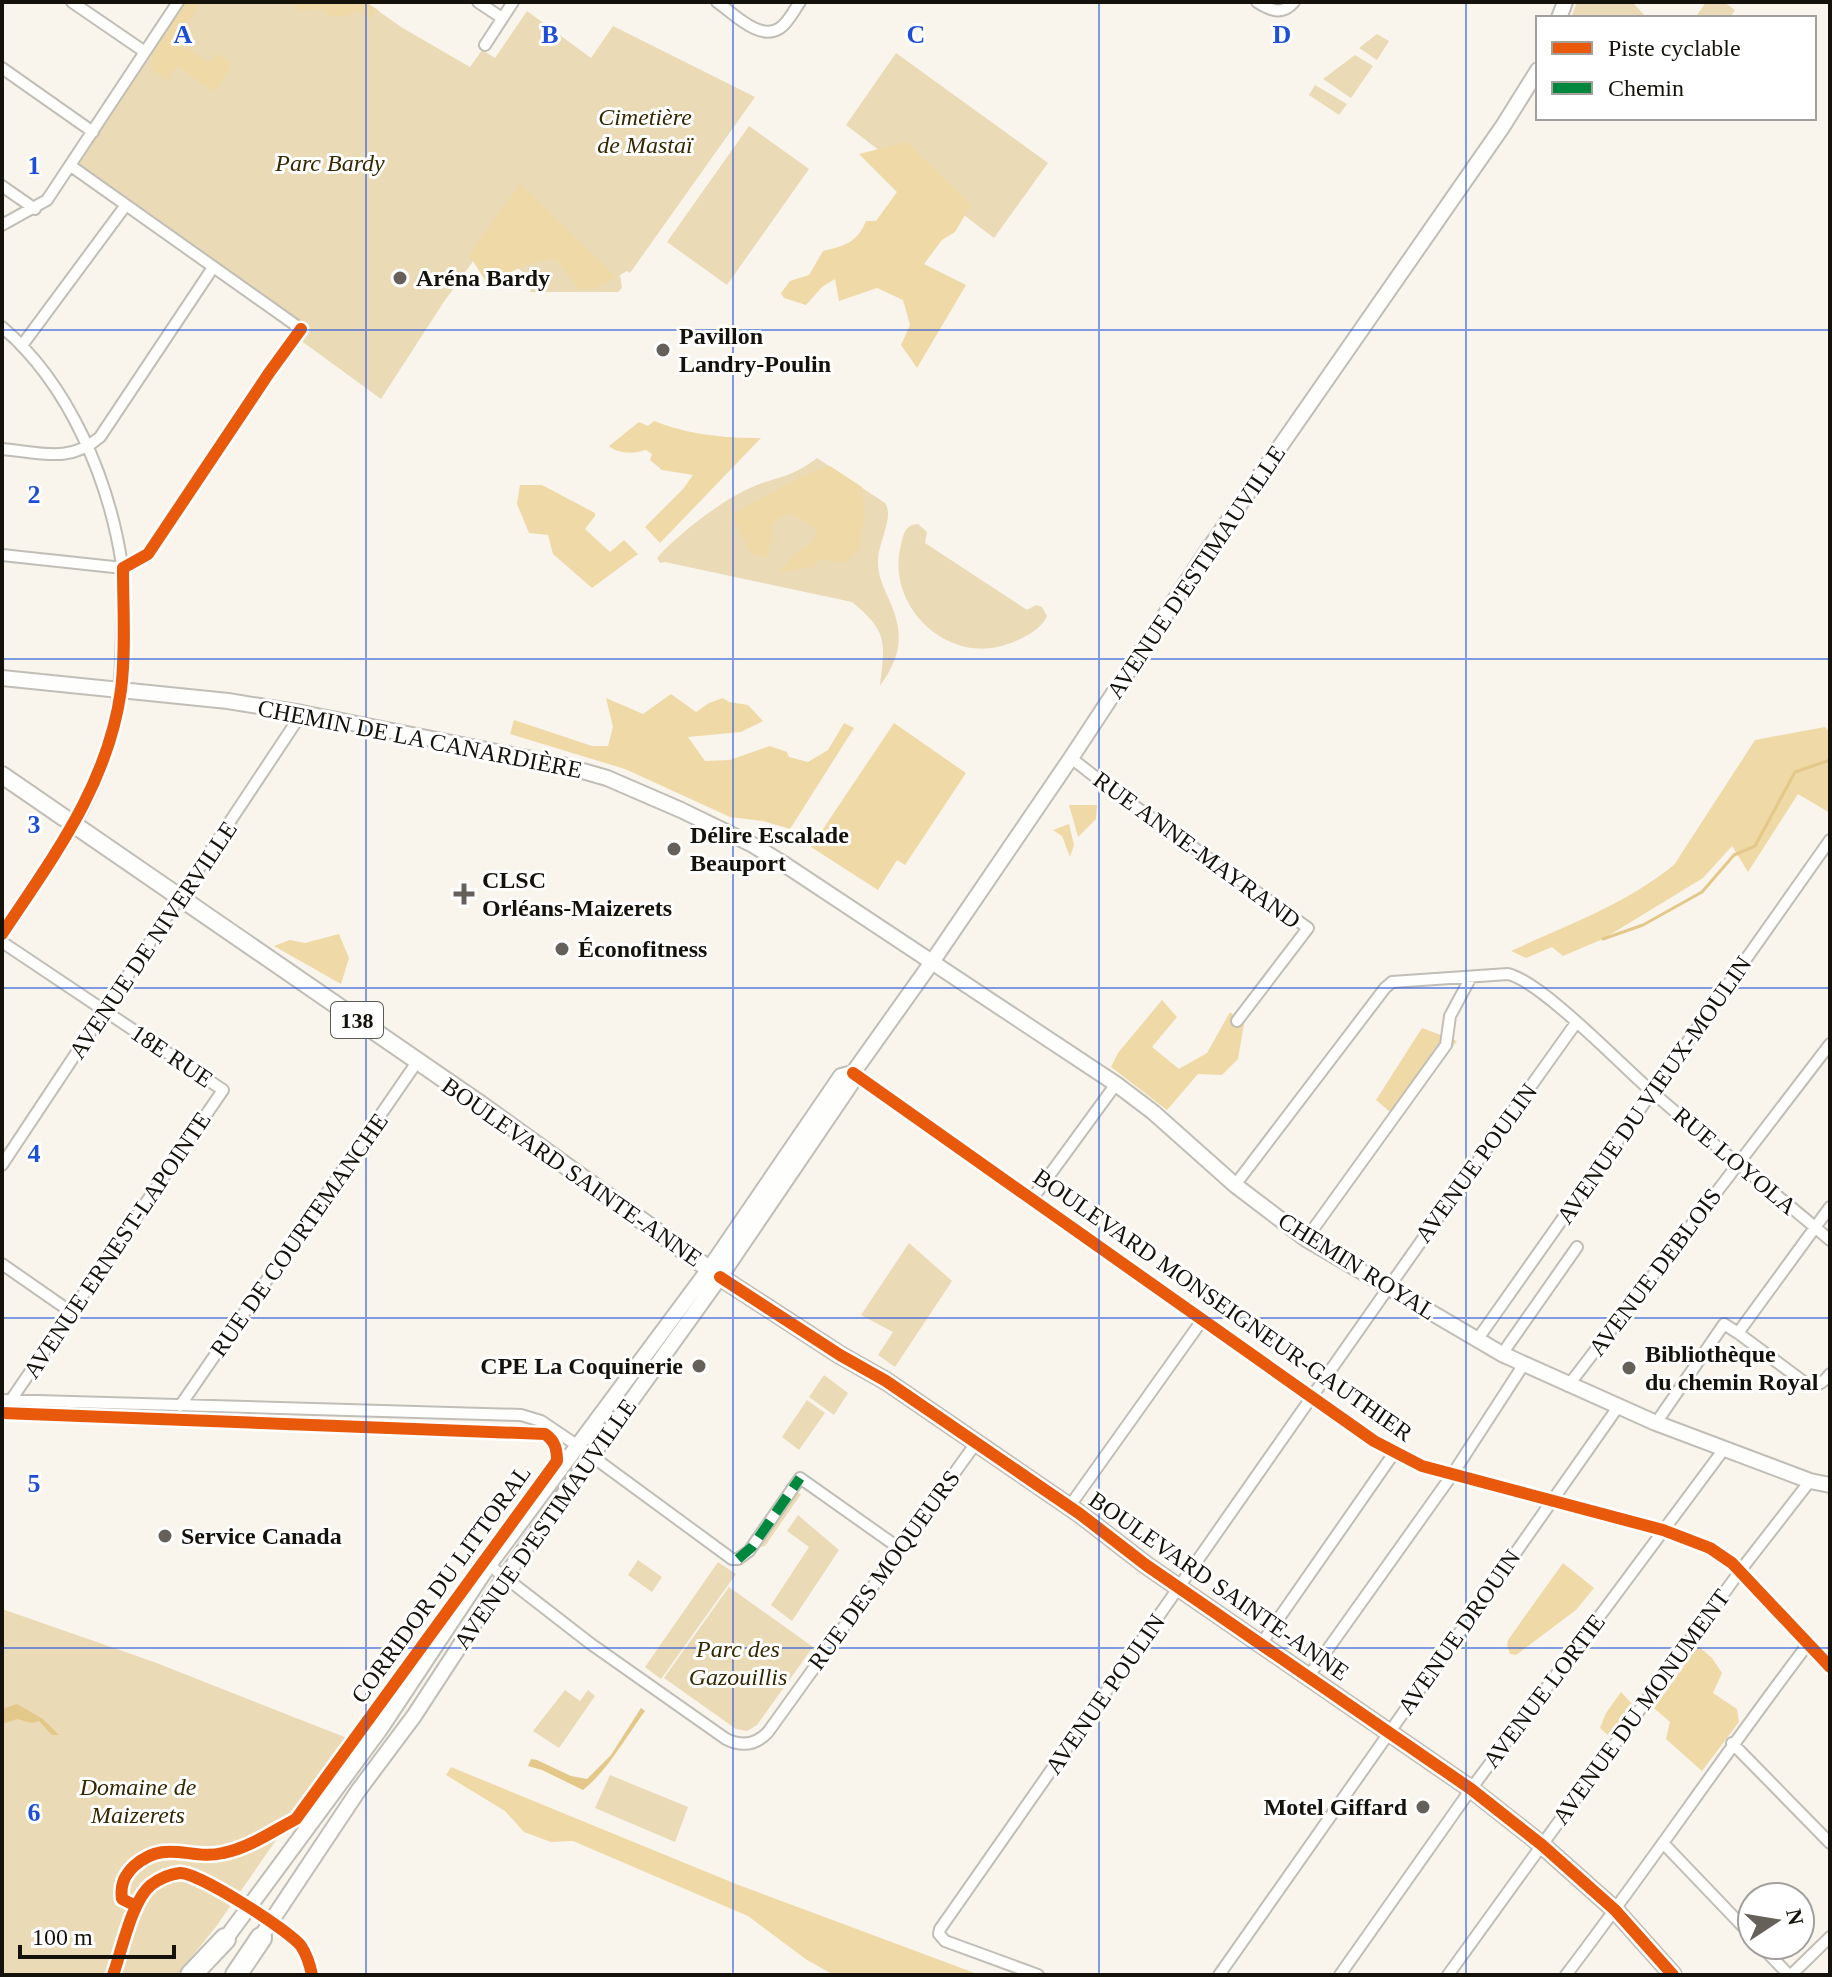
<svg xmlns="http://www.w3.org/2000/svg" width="1832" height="1977" font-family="Georgia,serif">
	<rect width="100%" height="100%" fill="#f9f5ed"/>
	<path fill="#eadab6" d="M 178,2 L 366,2 L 401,27 L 470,67 L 482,50 L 495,58 L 527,11 L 591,58 L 613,26 L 755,97 L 630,273 L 627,271 L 620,275 L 622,288 L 618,292 L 530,292 L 533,280 L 487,244 L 502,221 L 443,303 L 381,399 L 296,337 L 301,330 L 71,166 Z
		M 1577,2 L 1632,2 L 1647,18 L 1571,18 Z
		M 1706,2 L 1724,2 L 1735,10 L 1730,18 L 1695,18 Z
		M 1377,34 L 1389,41 L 1377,60 L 1359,48 Z
		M 896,53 L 1048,163 L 994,238 L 846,125 Z
		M 1355,55 L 1373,66 L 1351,98 L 1323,79 Z
		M 1315,85 L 1347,104 L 1339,115 L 1309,95 Z
		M 749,126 L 809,169 L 727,285 L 667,242 Z
		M 817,458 L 885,503 C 895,518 877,543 878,563 C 878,574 882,583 886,593 C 904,630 904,652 880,686 C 885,641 888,632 852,602 L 665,562 L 660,563 L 657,558 C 676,536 721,501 748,489 C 776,476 790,479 817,458 Z
		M 918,524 L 927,532 L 925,543 L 1027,610 L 1036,605 L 1042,607 L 1047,616 C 1041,630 1022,639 1008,644 C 948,666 885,606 901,545 C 904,533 905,525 918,524 Z
		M 909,1243 L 952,1281 L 895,1367 L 878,1355 L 893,1332 L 861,1315 Z
		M 824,1375 L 848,1393 L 834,1415 L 809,1397 Z
		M 807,1400 L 825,1413 L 799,1450 L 782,1437 Z
		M 796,1492 L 801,1494 L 765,1546 L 759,1547 Z
		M 798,1515 L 839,1550 L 792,1621 L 771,1605 L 809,1547 L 787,1531 Z
		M 638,1560 L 662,1577 L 652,1592 L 628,1575 Z
		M 718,1562 L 736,1574 L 661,1679 L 645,1667 Z
		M 729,1587 L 813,1647 L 757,1725 L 747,1731 L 736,1729 L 664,1678 Z
		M 2,1609 L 154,1662 L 347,1738 L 215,1928 L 177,1975 L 2,1975 Z
		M 565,1690 L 580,1701 L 588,1690 L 595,1696 L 559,1748 L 533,1731 Z
		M 610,1775 L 688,1807 L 675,1842 L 595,1808 Z"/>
	<path fill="#efd9a6" d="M 186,2 L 200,2 L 180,37 L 182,45 L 209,62 L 218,53 L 230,63 L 228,71 L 214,92 L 177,66 L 167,80 L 151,69 L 153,53 Z
		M 292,2 L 366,2 L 378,10 L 370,19 L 357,11 L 350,15 L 330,17 L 324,9 L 300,11 Z
		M 907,142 L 971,205 L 955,232 L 942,240 L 924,264 L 966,285 L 917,368 L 901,345 L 910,325 L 903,300 L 877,288 L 839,301 L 835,279 L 822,287 L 806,305 L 784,298 L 781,293 L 790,281 L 809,275 L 823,251 C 844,246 857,243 866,221 L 876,221 L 897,192 L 859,154 Z
		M 520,184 L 616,277 L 594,289 L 579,289 L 555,258 L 526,265 L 487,283 L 469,255 Z
		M 654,421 C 690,435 723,438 761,438 L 660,543 L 645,527 L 683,489 L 693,475 L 662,470 L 650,460 L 652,454 L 646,450 C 634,454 618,454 609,446 L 639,422 L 648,426 Z
		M 830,466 L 862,487 L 865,514 L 859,548 L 845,563 L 820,559 L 813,567 L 779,573 L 795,553 L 815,540 L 816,528 L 790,513 L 779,518 L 771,526 L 772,536 L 767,557 L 751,554 L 732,514 L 803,476 Z
		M 520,485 L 542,485 L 595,513 L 595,516 L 585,529 L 610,552 L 624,540 L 638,554 L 592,588 L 553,554 L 548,535 L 529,533 L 517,504 Z
		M 671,694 L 696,712 L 709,703 L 723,698 L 729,702 L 748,705 L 763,721 L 741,732 L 688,737 L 705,761 L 730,760 L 770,746 L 787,752 L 789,757 L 808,762 L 828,750 L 844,723 L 854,728 L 790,829 L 763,821 L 730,817 L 625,769 L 510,734 L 514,720 L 592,746 L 608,746 L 613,727 L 606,698 L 643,714 Z
		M 894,723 L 966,773 L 905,865 L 897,860 L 878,890 L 811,847 Z
		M 1825,727 L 1830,732 L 1830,813 L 1798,794 L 1748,872 L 1732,846 L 1703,878 L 1603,939 L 1563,956 L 1552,947 L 1526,958 L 1511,951 C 1565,926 1626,904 1674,865 L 1755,740 Z
		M 1069,805 L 1097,805 L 1096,819 L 1078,837 Z
		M 1069,824 L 1074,845 L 1070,857 L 1062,836 L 1053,830 Z
		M 339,934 L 349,958 L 341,984 L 274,946 L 290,940 L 305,943 Z
		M 1162,1000 L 1177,1017 L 1152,1047 L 1179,1069 L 1207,1053 L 1230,1012 L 1244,1024 L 1238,1059 L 1222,1075 L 1198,1074 L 1167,1110 L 1111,1067 L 1118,1053 Z
		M 1422,1028 L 1457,1041 L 1397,1118 L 1376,1100 Z
		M 1563,1563 L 1594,1588 L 1576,1610 L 1516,1655 L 1510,1654 L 1507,1645 L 1508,1640 Z
		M 1698,1646 L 1712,1658 L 1722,1673 L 1713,1693 L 1737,1709 L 1739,1722 L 1702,1771 L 1666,1739 L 1670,1722 L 1654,1708 Z
		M 1621,1692 L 1632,1704 L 1628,1717 L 1610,1737 L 1600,1728 L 1606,1713 Z
		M 451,1767 L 736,1884 L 980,1975 L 834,1975 L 807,1960 L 748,1916 L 573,1841 L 551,1842 L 524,1832 L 505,1811 L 446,1775 Z"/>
	<path fill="#e3c889" d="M 17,1704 L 43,1719 L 59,1735 L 52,1735 L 39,1721 L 32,1723 L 17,1719 L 2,1724 L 2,1709 Z
		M 641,1708 L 645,1711 C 625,1738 609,1769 583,1790 L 542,1770 L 528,1766 L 531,1759 L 537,1760 L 571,1776 L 587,1779 L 611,1755 Z"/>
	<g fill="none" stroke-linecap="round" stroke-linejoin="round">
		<path stroke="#e3c889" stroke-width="3" d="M 1603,939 L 1643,925 L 1702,892 L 1734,855 L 1755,846 L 1795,772 L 1830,760"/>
		<defs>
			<path id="minor" d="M 72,2 L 145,52
				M 478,2 L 502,18
				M 717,2 C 733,13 760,42 780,28 C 788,23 794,10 800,2
				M 1257,2 C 1270,10 1282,16 1294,2
				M 485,45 L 513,2
				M 2,68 L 93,132
				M 2,186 L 35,209
				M 2,225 L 47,200 L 178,2
				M 2,327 C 69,384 109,479 122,565 C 125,582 123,602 122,620 C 122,665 120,707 107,751 C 87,819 40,876 2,934
				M 23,344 L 126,205
				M 2,449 C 40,452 69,464 100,437 L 212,269
				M 2,555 L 123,568 L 148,554 L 269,373 L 301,329 L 71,166
				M 1071,758 L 1116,793 L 1308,928 L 1237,1021
				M 2,942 L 223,1090 L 11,1400
				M 853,1073 L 1374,1441 L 1422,1466 L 1663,1530 L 1710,1548 L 1732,1563 L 1830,1667
				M 2,1165 L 302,713
				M 1235,1185 L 1385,988 L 1392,982 L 1508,974 C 1542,982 1620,1064 1650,1090 C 1709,1142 1771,1189 1830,1240
				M 1032,1199 L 1116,1084
				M 1306,1239 L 1446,1045 L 1450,1016 L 1471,977
				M 2,1264 L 71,1312
				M 1738,1333 L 1808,1385 C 1819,1386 1824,1382 1830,1374
				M 1477,1340 L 1830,840
				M 1502,1354 L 1577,1247
				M 1568,1386 L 1830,1044
				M 2,1400 L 521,1415 L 541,1421 L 578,1446 L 732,1559 L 738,1559 L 749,1551 L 800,1478 L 899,1548
				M 180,1406 L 417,1062
				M 1656,1423 L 1724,1324 L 1738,1333 L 1830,1207
				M 1069,1507 L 1203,1319
				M 489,1565 L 591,1644 L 726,1739 C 742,1747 756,1745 768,1732 L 976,1443
				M 1261,1644 L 1394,1453
				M 1308,1677 L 1452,1475 L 1524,1364
				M 1732,1743 L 1830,1843
				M 1663,1843 L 1752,1936
				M 1760,1945 L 1789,1975
				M 1038,1975 L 945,1941 L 939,1934 L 940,1929 C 1152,1627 1361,1323 1576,1023
				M 1219,1975 L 1618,1407
				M 1340,1975 L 1471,1789 L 1724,1449
				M 1448,1975 L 1740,1571 L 1810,1481
				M 1566,1975 C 1649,1866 1725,1753 1808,1644
				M 1791,1975 L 1830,1937"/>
			<path id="secondary" d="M 1559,18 L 1565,2
				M 2,678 L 228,701 L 302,713 L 562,765 L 607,778 L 681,810 L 753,845 L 787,866 L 1116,1084 L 1153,1112 L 1235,1185 L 1306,1239 L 1502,1354 L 1656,1423 L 1810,1481 L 1830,1485
				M 256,1944 L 358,1791 L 414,1716 L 504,1578 L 720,1277 L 851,1084 L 853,1073 L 932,962 L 1071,758 L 1206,553 L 1503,126 L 1538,70
				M 221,1945 L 381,1728 L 489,1565 L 709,1269 L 841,1076 L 853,1073"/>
			<path id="primary" d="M 2,775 L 483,1106 L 720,1277 L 840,1355 L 886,1381 L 1080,1514 L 1146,1565 L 1471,1789 L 1542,1845 L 1615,1910 L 1673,1975"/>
			<path id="motorway" d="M 191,1975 L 225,1939
				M 236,1975 L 261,1938"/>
		</defs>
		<use href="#minor" stroke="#c1beb7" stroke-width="14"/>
		<use href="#secondary" stroke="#c1beb7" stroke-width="18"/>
		<use href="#primary" stroke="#c1beb7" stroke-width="20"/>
		<use href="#motorway" stroke="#c1beb7" stroke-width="24"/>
		<use href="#minor" stroke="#fefefc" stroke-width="10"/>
		<use href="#secondary" stroke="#fefefc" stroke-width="14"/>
		<use href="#primary" stroke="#fefefc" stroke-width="16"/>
		<use href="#motorway" stroke="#fefefc" stroke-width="20"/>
		<path stroke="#00873e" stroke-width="10" stroke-dasharray="20 10" stroke-linecap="butt" d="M 738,1559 L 752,1547 L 800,1478"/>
		<defs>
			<path id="cycleway" d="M 2,934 C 53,857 108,785 121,690 C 126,650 123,608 123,568 L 148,554 L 269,373 L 301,329
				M 853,1073 L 1374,1441 L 1422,1466 L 1663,1530 L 1710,1548 L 1732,1563 L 1830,1667
				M 720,1277 L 840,1355 L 886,1381 L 1080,1514 L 1146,1565 L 1471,1789 L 1542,1845 L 1615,1910 L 1673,1975
				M 2,1413 L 545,1434 C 555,1441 557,1449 557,1461 L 296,1819 C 273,1831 249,1848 223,1853 C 190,1861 166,1838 134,1866 C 124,1876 120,1885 122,1899 L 136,1906
				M 113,1975 C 122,1950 132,1900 151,1885 C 159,1879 170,1874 180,1873 C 198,1872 290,1931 301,1946 C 307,1955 310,1965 312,1975"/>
		</defs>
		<use href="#cycleway" stroke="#fff" stroke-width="17"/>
		<use href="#cycleway" stroke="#e8590c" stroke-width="12"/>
	</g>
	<path fill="none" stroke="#1d4ed8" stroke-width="2" stroke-opacity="0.55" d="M 366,2 L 366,1975M 733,2 L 733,1975M 1099,2 L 1099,1975M 1466,2 L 1466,1975M 2,330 L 1830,330M 2,659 L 1830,659M 2,988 L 1830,988M 2,1318 L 1830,1318M 2,1648 L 1830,1648"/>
	<g fill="#65615a" stroke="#fff" stroke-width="3">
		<circle cx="400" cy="278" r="8"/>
		<circle cx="663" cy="350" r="8"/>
		<circle cx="674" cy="849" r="8"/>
		<path d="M460 882h8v8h8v8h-8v8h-8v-8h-8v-8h8z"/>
		<circle cx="562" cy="949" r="8"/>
		<circle cx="699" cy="1366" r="8"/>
		<circle cx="1629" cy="1368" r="8"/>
		<circle cx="165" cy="1536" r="8"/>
		<circle cx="1423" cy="1807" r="8"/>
	</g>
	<g text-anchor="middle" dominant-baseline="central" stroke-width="6" stroke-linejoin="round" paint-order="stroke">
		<rect fill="#fff" stroke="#5b5954" stroke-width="2" x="331" y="1002" width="52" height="36" rx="6"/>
		<g font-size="22" font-weight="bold" fill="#15120b">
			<text x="357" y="1020">138</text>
		</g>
		<g font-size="24" font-style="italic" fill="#362700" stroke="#fff">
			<text x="645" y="117">Cimetière<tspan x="645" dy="28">de Mastaï</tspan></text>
			<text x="330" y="163">Parc Bardy</text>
			<text x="738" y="1649">Parc des<tspan x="738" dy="28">Gazouillis</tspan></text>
			<text x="138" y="1787">Domaine de<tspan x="138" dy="28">Maizerets</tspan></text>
		</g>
		<g font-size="24" font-weight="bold" fill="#15120b" stroke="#fff" text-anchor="start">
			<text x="416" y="278">Aréna Bardy</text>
			<text x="679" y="336">Pavillon<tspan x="679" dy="28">Landry-Poulin</tspan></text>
			<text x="690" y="835">Délire Escalade<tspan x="690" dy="28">Beauport</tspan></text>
			<text x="482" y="880">CLSC<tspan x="482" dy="28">Orléans-Maizerets</tspan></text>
			<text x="578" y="949">Éconofitness</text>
			<text x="1645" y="1354">Bibliothèque<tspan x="1645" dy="28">du chemin Royal</tspan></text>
			<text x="683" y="1366" text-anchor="end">CPE La Coquinerie</text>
			<text x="181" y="1536">Service Canada</text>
			<text x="1407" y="1807" text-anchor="end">Motel Giffard</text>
		</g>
		<g font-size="24" fill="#15120b" stroke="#fff">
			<text transform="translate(1196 572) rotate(-56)">AVENUE D'ESTIMAUVILLE</text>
			<text transform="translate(420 739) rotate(11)">CHEMIN DE LA CANARDIÈRE</text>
			<text transform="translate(1197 850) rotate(36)">RUE ANNE-MAYRAND</text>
			<text transform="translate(153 940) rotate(-56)">AVENUE DE NIVERVILLE</text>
			<text transform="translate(172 1056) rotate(34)">18E RUE</text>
			<text transform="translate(1654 1090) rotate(-55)">AVENUE DU VIEUX-MOULIN</text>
			<text transform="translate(1735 1161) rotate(40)">RUE LOYOLA</text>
			<text transform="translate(1476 1163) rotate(-54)">AVENUE POULIN</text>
			<text transform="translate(572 1172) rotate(35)">BOULEVARD SAINTE-ANNE</text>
			<text transform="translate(299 1235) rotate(-55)">RUE DE COURTEMANCHE</text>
			<text transform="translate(117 1245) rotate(-56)">AVENUE ERNEST-LAPOINTE</text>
			<text transform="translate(1357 1266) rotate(32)">CHEMIN ROYAL</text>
			<text transform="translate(1655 1272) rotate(-53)">AVENUE DEBLOIS</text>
			<text transform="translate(1223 1305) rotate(35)">BOULEVARD MONSEIGNEUR-GAUTHIER</text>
			<text transform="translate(545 1524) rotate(-55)">AVENUE D'ESTIMAUVILLE</text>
			<text transform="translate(884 1570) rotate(-54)">RUE DES MOQUEURS</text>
			<text transform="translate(441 1584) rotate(-54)">CORRIDOR DU LITTORAL</text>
			<text transform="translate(1219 1586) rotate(35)">BOULEVARD SAINTE-ANNE</text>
			<text transform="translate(1459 1632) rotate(-55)">AVENUE DROUIN</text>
			<text transform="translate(1544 1691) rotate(-53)">AVENUE LORTIE</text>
			<text transform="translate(1105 1694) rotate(-55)">AVENUE POULIN</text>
			<text transform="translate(1641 1707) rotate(-54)">AVENUE DU MONUMENT</text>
		</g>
	</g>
	<g font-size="26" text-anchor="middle" font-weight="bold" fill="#1d4ed8" stroke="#fff" stroke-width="6" stroke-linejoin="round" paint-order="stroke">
		<text x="183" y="43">A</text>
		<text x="550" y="43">B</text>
		<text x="916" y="43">C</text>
		<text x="1282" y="43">D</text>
		<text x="34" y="174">1</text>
		<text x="34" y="503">2</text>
		<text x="34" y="833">3</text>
		<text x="34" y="1162">4</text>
		<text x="34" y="1492">5</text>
		<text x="34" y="1821">6</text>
	</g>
	<rect width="1832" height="1977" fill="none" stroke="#15120b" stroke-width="8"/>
	<rect x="1536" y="16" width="280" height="104" fill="#ffffff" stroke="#a1a09d" stroke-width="2"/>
	<rect x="1552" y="42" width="40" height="12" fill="#e8590c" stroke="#a1a09d" stroke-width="2"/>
	<text x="1608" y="56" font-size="24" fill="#15120b">Piste cyclable</text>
	<rect x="1552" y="82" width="40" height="12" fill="#00873e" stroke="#a1a09d" stroke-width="2"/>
	<text x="1608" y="96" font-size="24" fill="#15120b">Chemin</text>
	<g transform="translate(1776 1921) rotate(78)"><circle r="38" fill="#ffffff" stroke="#a1a09d" stroke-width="2"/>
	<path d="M0-6L14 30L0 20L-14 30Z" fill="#65615a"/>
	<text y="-12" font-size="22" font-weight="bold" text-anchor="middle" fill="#15120b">N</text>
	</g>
	<path d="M20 1945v12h154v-12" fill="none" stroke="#15120b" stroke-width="4"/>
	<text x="32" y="1945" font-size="24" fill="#15120b" stroke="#ffffff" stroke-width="6" paint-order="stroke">100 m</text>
</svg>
